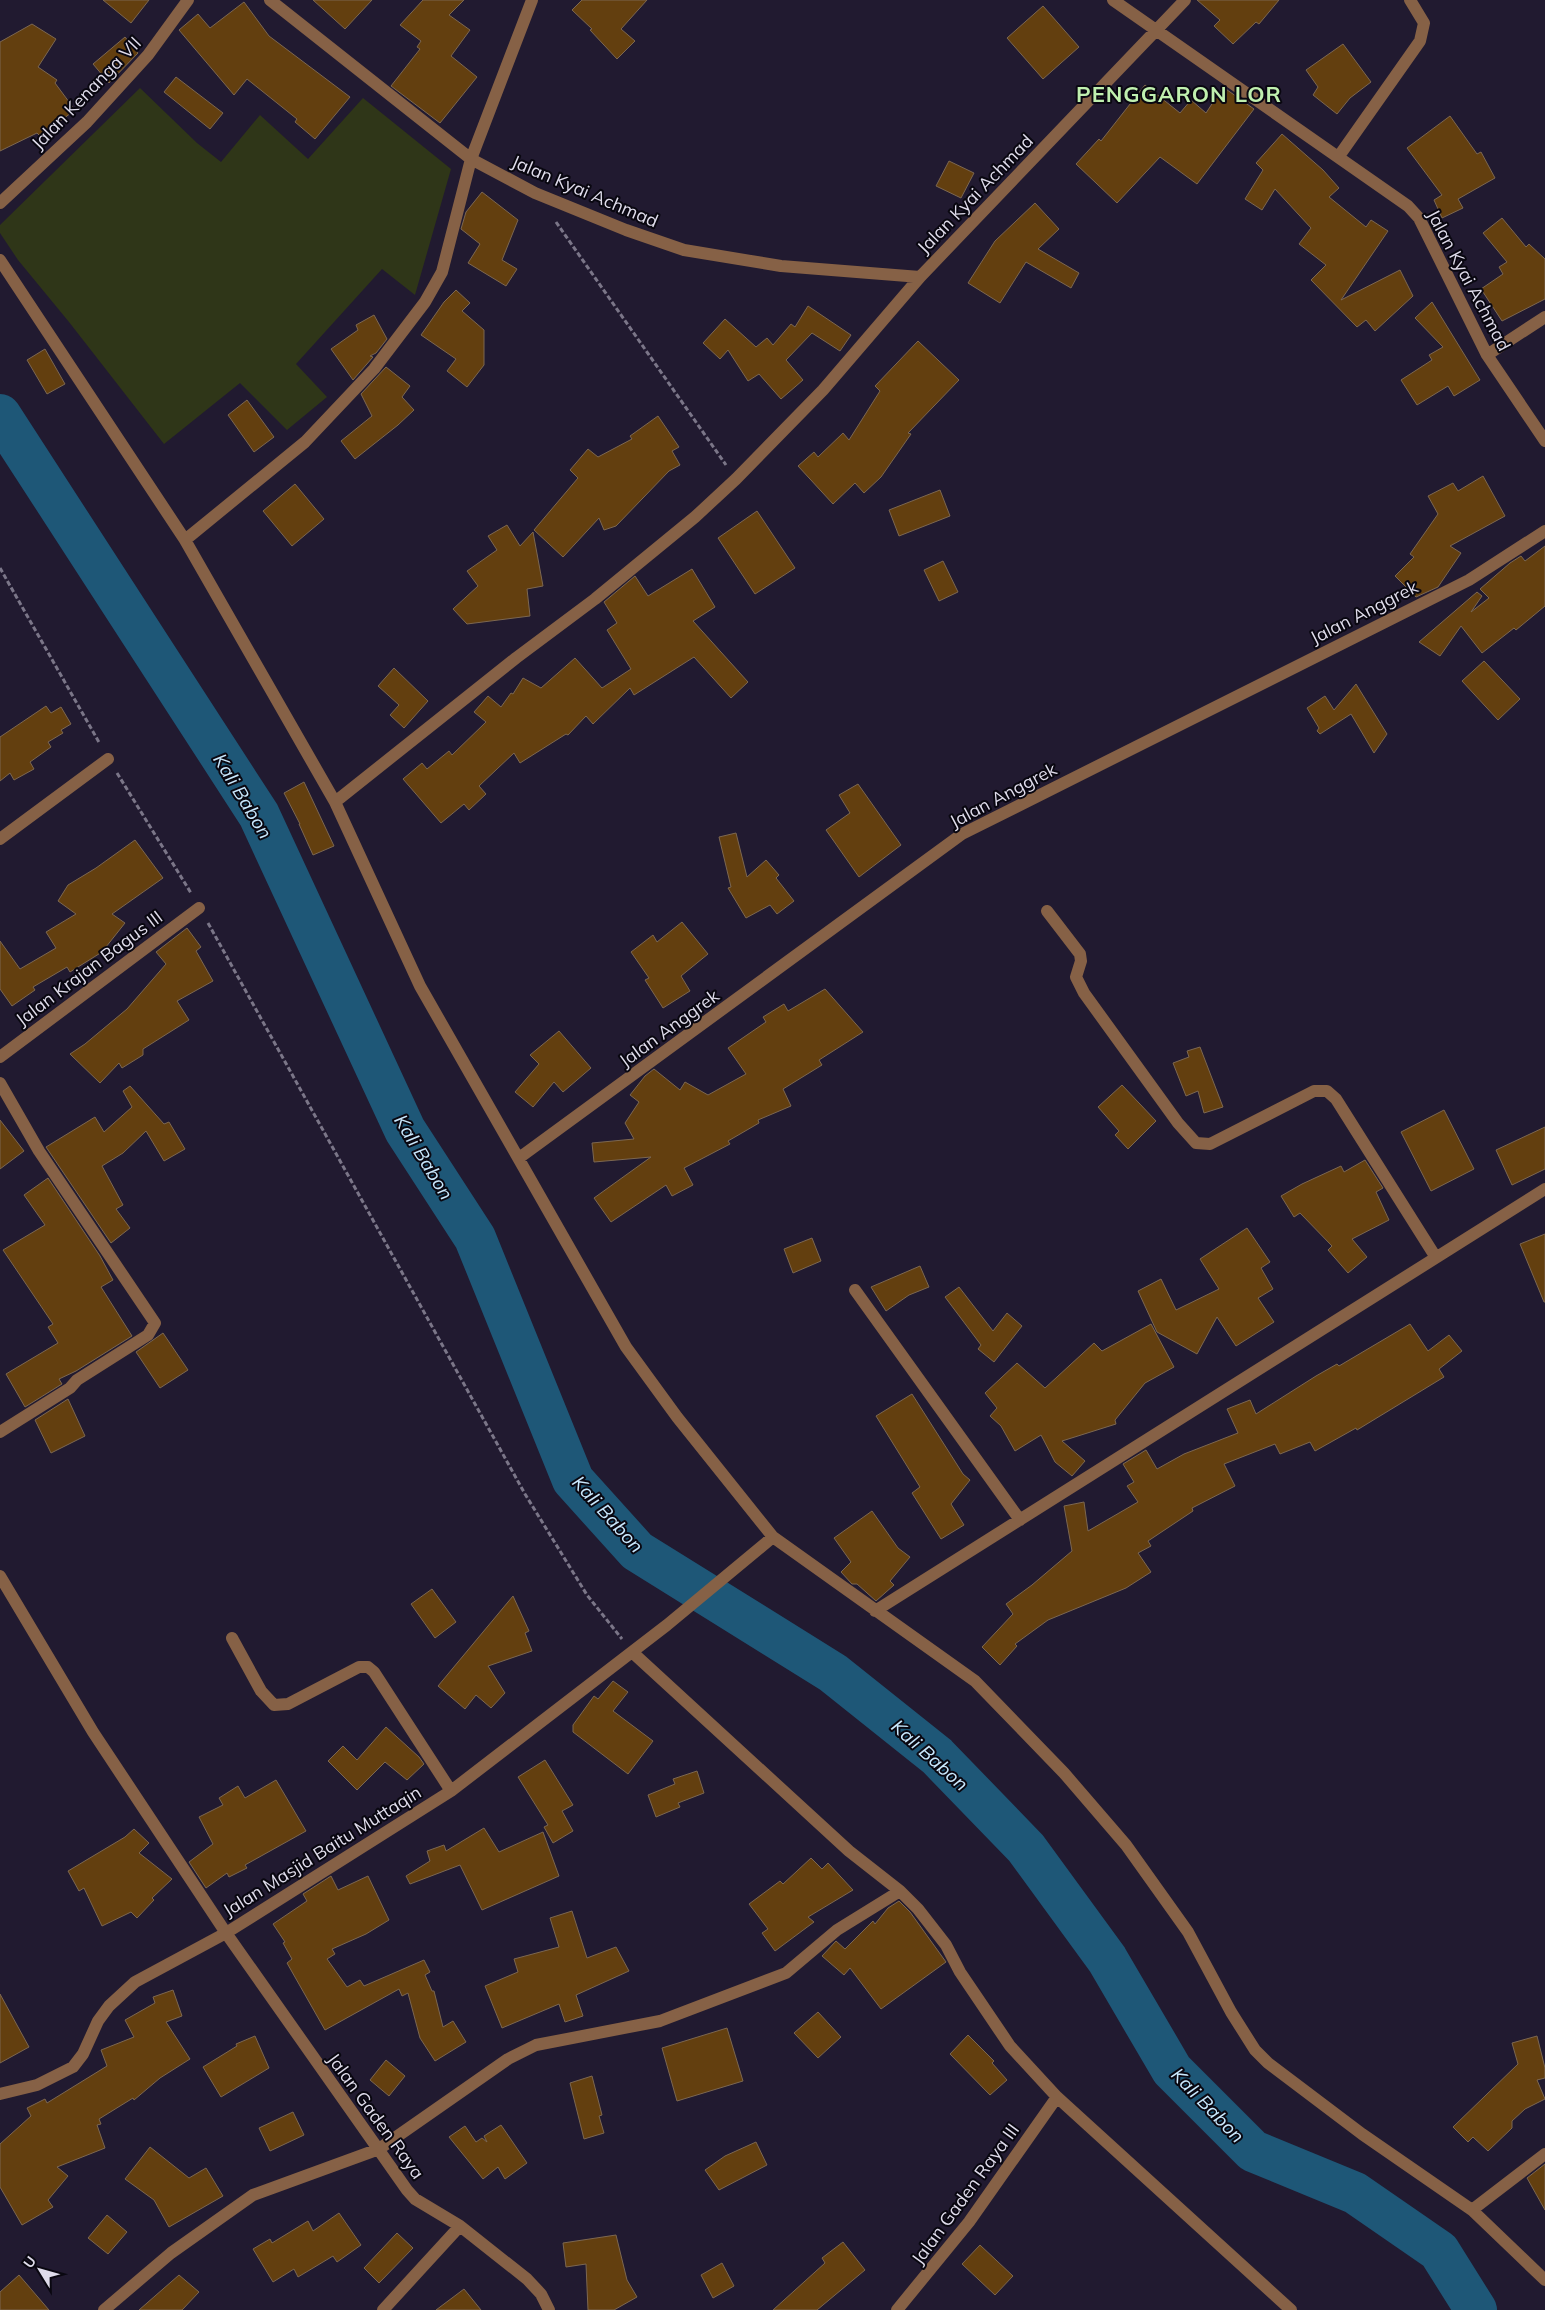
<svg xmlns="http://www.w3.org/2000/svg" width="1545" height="2310" font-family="Mulish,sans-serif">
	<rect width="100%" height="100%" fill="#211a30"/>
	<path fill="#2f3618" d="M 140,88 L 197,143 L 221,162 L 260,115 L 308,159 L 363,98 L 451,169 L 415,295 L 382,269 L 296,364 L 327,397 L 287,430 L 240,383 L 164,444 L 69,322 L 18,260 L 0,233 L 0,225 Z"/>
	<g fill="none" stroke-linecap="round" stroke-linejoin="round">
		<path stroke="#1e5777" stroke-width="42" d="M 0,415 L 259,815 L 405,1130 L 475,1238 L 573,1480 L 637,1551 L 833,1673 L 937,1756 L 1026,1848 L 1107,1959 L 1172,2070 L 1253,2151 L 1355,2193 L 1439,2251 L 1476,2310"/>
	</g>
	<path fill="#633f0f" stroke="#7c6751" d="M 103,0 L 149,0 L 131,23 Z
		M 313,0 L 372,0 L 345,29 Z
		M 423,0 L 464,0 L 449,15 L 470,30 L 451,56 L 477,77 L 440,123 L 391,86 L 420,49 L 417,47 L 421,41 L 400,25 Z
		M 582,0 L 647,0 L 621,29 L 635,41 L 617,59 L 590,30 L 592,29 L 572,10 Z
		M 1197,0 L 1279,0 L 1259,24 L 1256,22 L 1233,44 L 1214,26 L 1220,20 Z
		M 244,2 L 269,36 L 350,97 L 315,139 L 295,122 L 297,119 L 247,79 L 234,95 L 179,30 L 198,14 L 210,28 Z
		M 1043,6 L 1079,47 L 1043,79 L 1007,38 Z
		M 32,24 L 56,39 L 38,67 L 57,80 L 55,83 L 75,110 L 40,136 L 37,133 L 0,151 L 0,42 Z
		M 125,37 L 138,53 L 109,83 L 93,64 Z
		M 1343,44 L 1371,82 L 1350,98 L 1337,114 L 1313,95 L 1318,87 L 1306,70 Z
		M 176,77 L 223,113 L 210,129 L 164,92 Z
		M 1145,85 L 1180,113 L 1191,100 L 1206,113 L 1223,87 L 1254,109 L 1197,184 L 1160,157 L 1117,203 L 1076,164 L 1099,139 L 1101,141 Z
		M 1450,116 L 1477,154 L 1481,152 L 1495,178 L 1458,199 L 1463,208 L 1442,218 L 1434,200 L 1442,195 L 1407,148 Z
		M 1282,134 L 1323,170 L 1339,188 L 1329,197 L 1366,227 L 1371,220 L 1388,231 L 1341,300 L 1400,270 L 1413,296 L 1375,331 L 1366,320 L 1357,327 L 1311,280 L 1326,265 L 1299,244 L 1311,228 L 1275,189 L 1262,210 L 1245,199 L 1263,170 L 1256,163 Z
		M 949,161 L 974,173 L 961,198 L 936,186 Z
		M 482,192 L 518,220 L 502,260 L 517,269 L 506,286 L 468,263 L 480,244 L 461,229 L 466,212 Z
		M 1035,203 L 1059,229 L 1038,249 L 1079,273 L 1071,288 L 1026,262 L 1000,303 L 968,283 L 995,241 Z
		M 1502,218 L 1526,247 L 1529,244 L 1545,259 L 1545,299 L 1502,321 L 1481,289 L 1503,274 L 1499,267 L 1507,262 L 1483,233 Z
		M 456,290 L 470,303 L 462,311 L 484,330 L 484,365 L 467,387 L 447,371 L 456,359 L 421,335 L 444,302 Z
		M 1432,302 L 1480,380 L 1454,396 L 1448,386 L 1417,405 L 1401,380 L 1432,360 L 1429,355 L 1443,347 L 1415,318 Z
		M 808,306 L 851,335 L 840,351 L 812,333 L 786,360 L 803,380 L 781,399 L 759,374 L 748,381 L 728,350 L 720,359 L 703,343 L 725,319 L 756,347 L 767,338 L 773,345 L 791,324 L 795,327 Z
		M 374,315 L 387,339 L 376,353 L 370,356 L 373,357 L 353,380 L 331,349 L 358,330 L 356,325 Z
		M 918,341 L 959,380 L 908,433 L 911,434 L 881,477 L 864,493 L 855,483 L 833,504 L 798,466 L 814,452 L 818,457 L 843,433 L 849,440 L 880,391 L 875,386 Z
		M 45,349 L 65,384 L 47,394 L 27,360 Z
		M 386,367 L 410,386 L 402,397 L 414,410 L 398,425 L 355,459 L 341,441 L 372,416 L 361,394 Z
		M 247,400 L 274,437 L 254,452 L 228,415 Z
		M 658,416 L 679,447 L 672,451 L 680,465 L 669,471 L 616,526 L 604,530 L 599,518 L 563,557 L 534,530 L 578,478 L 570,470 L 588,449 L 598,457 L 632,439 L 630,436 Z
		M 1483,476 L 1505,516 L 1450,546 L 1461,553 L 1438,587 L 1416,597 L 1395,576 L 1414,557 L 1410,554 L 1438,514 L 1428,496 L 1453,483 L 1458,491 Z
		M 295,484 L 324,519 L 292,546 L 263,511 Z
		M 940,490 L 950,516 L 899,536 L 889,510 Z
		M 757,511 L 795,568 L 755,594 L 718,538 Z
		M 507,525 L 520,546 L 533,532 L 543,586 L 527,589 L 530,616 L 467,624 L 453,609 L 478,586 L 467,571 L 497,550 L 488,536 Z
		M 1545,546 L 1545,606 L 1516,630 L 1514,628 L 1482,653 L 1461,626 L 1440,656 L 1419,642 L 1477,592 L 1482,596 L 1471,612 L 1489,598 L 1480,589 L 1510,563 L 1521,556 L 1525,561 Z
		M 943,561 L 958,592 L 939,601 L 924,570 Z
		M 692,569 L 715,607 L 693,621 L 748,682 L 731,698 L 694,657 L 634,695 L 630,688 L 593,724 L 586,716 L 568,735 L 566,734 L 520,763 L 514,753 L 479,786 L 486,794 L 469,810 L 464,804 L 441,823 L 403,779 L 422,763 L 427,769 L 449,751 L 452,755 L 486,722 L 474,712 L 488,696 L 501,707 L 511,693 L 513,694 L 523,678 L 541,688 L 575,658 L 602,688 L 631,669 L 607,630 L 617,623 L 604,602 L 635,576 L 648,596 Z
		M 1484,661 L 1520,699 L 1498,720 L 1462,681 Z
		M 394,668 L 428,701 L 404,728 L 390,715 L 399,705 L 378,686 Z
		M 1356,684 L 1387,734 L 1374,753 L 1351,714 L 1320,734 L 1317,731 L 1319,728 L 1307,708 L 1325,696 L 1334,710 Z
		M 46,706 L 51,713 L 61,707 L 71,724 L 61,730 L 63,733 L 48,742 L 51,747 L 30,762 L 34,769 L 14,780 L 10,773 L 0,781 L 0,737 Z
		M 304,782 L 334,846 L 313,855 L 299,824 L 300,824 L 284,793 Z
		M 858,784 L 901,845 L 859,877 L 826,830 L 850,813 L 839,795 Z
		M 736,833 L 747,877 L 766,860 L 779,875 L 776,878 L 794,901 L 777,914 L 770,905 L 746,918 L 728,888 L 731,887 L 719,837 Z
		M 135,840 L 163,878 L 112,914 L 125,923 L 102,952 L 70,972 L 67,967 L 33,987 L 35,990 L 12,1006 L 0,989 L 0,941 L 20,969 L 56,948 L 46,932 L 76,914 L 58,901 L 68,885 L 96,868 Z
		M 682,922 L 708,954 L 681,976 L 690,991 L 663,1008 L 645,980 L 649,978 L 631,952 L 653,935 L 657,942 Z
		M 187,928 L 201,947 L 196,951 L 213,981 L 177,1001 L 189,1020 L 143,1049 L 143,1055 L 122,1068 L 119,1063 L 100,1083 L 70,1054 L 85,1044 L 127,1009 L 166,964 L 156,952 Z
		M 825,989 L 863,1032 L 819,1060 L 822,1065 L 783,1089 L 791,1106 L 758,1120 L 759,1123 L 728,1141 L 730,1144 L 684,1168 L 693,1185 L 672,1196 L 666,1185 L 611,1222 L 594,1198 L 651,1157 L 594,1162 L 592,1143 L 634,1139 L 625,1123 L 639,1102 L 630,1095 L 645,1076 L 654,1069 L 680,1090 L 685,1082 L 708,1095 L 746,1074 L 728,1048 L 766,1022 L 763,1017 L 784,1004 L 788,1011 Z
		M 559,1031 L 591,1068 L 563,1092 L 554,1082 L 533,1107 L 515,1092 L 539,1064 L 530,1055 Z
		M 1200,1047 L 1223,1107 L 1204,1113 L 1198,1091 L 1186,1096 L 1173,1063 L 1189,1057 L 1187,1051 Z
		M 1122,1085 L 1156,1121 L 1128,1149 L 1115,1135 L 1119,1131 L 1098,1107 Z
		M 130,1086 L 164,1124 L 169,1122 L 185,1149 L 164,1161 L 146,1131 L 123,1153 L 102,1166 L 123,1205 L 116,1209 L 130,1228 L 111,1243 L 46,1147 L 95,1117 L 104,1132 L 132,1107 L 123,1091 Z
		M 1444,1110 L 1474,1169 L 1431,1191 L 1401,1132 Z
		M 0,1120 L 24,1151 L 0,1169 Z
		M 1545,1127 L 1545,1169 L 1512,1185 L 1496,1150 Z
		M 1365,1160 L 1383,1188 L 1376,1192 L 1389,1220 L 1352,1239 L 1367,1257 L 1348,1273 L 1328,1250 L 1332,1246 L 1300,1213 L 1294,1217 L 1281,1196 L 1302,1184 L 1341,1166 L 1344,1172 Z
		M 48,1178 L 100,1256 L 113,1280 L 101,1287 L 132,1336 L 76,1371 L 59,1379 L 62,1384 L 25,1407 L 6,1374 L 58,1343 L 48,1327 L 53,1324 L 3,1250 L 45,1225 L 24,1195 Z
		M 1247,1228 L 1270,1262 L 1261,1268 L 1273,1289 L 1258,1298 L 1274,1322 L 1236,1346 L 1217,1317 L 1197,1354 L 1157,1332 L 1138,1291 L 1161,1279 L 1176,1310 L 1219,1289 L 1200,1259 Z
		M 1545,1234 L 1545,1302 L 1544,1302 L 1520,1244 Z
		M 812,1238 L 821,1261 L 793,1273 L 784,1249 Z
		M 920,1266 L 929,1287 L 909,1295 L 886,1311 L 871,1287 Z
		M 959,1287 L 993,1331 L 1007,1313 L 1022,1326 L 994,1362 L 978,1349 L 981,1345 L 945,1297 Z
		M 1151,1324 L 1174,1367 L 1145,1383 L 1115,1420 L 1116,1424 L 1062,1441 L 1085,1461 L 1072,1476 L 1055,1462 L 1041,1435 L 1015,1451 L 1001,1426 L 990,1416 L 997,1408 L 985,1393 L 1017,1363 L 1045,1388 L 1094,1343 L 1102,1351 Z
		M 1410,1324 L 1428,1351 L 1449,1335 L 1462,1351 L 1439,1369 L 1444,1377 L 1357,1430 L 1356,1428 L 1315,1451 L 1310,1442 L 1280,1454 L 1275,1444 L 1224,1464 L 1235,1486 L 1192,1508 L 1193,1511 L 1148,1541 L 1151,1546 L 1138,1553 L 1151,1572 L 1126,1588 L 1048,1620 L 1015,1644 L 1017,1646 L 1000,1665 L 982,1647 L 1013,1614 L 1006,1604 L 1032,1585 L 1072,1551 L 1064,1506 L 1084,1502 L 1088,1531 L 1138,1502 L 1127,1486 L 1134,1482 L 1123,1464 L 1146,1450 L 1157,1469 L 1184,1454 L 1238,1433 L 1227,1409 L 1250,1400 L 1256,1414 L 1316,1376 L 1337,1364 L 1339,1366 Z
		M 163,1333 L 188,1370 L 160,1388 L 136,1352 Z
		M 912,1394 L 963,1474 L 970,1480 L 951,1504 L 964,1525 L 941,1539 L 912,1493 L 920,1487 L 876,1416 Z
		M 68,1399 L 85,1436 L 51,1453 L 35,1420 Z
		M 872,1511 L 898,1548 L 910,1557 L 890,1581 L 894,1585 L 876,1601 L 857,1584 L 852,1584 L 841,1572 L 851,1562 L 834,1538 Z
		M 432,1589 L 456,1622 L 435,1638 L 411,1604 Z
		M 513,1596 L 529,1631 L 525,1633 L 532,1651 L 488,1666 L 505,1693 L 491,1708 L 476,1695 L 465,1709 L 438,1686 Z
		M 613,1681 L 628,1692 L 613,1711 L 653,1741 L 628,1774 L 573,1732 L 573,1725 L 594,1696 L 598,1699 Z
		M 386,1727 L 419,1757 L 424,1764 L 407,1780 L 385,1762 L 357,1790 L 328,1761 L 343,1746 L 357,1760 Z
		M 545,1760 L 573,1805 L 562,1811 L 573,1831 L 553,1843 L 544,1827 L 548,1825 L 518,1777 Z
		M 697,1771 L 704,1793 L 678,1803 L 680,1807 L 656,1817 L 648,1795 L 675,1784 L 673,1779 Z
		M 276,1780 L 306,1831 L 245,1865 L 247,1868 L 229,1877 L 227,1873 L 206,1888 L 189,1862 L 213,1844 L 199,1817 L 223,1805 L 219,1798 L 238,1786 L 245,1798 Z
		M 484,1828 L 499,1852 L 543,1832 L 559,1876 L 482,1910 L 460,1865 L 410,1884 L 406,1876 L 430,1861 L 427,1851 L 444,1845 L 446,1851 Z
		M 134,1829 L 149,1843 L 139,1853 L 172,1879 L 152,1898 L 154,1900 L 137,1918 L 131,1912 L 102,1926 L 84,1888 L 79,1891 L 68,1871 L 125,1837 Z
		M 811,1858 L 822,1869 L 828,1863 L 853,1890 L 808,1917 L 814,1922 L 775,1951 L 762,1933 L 768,1929 L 749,1904 L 780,1881 L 783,1884 Z
		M 331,1876 L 338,1890 L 368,1876 L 389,1920 L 366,1934 L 332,1949 L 335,1954 L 327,1959 L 347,1987 L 360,1980 L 364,1986 L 424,1960 L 430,1972 L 425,1975 L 432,1991 L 434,1991 L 443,2027 L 453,2021 L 466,2042 L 435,2061 L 420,2038 L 408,1993 L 402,1996 L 399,1989 L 325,2030 L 287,1963 L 292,1959 L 283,1943 L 285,1942 L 273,1924 L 307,1901 L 303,1894 Z
		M 899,1901 L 910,1912 L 946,1962 L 881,2009 L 850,1968 L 844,1975 L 822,1956 L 836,1941 L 845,1949 L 873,1921 L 875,1924 L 888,1908 Z
		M 572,1911 L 587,1958 L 616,1947 L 629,1971 L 576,1995 L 583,2016 L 565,2022 L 559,2004 L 502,2028 L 485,1986 L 518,1972 L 514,1959 L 559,1947 L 550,1918 Z
		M 173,1990 L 182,2016 L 166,2022 L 190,2059 L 160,2078 L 134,2100 L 133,2098 L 99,2119 L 101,2124 L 97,2125 L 105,2148 L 57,2167 L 68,2176 L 48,2200 L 53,2207 L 22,2225 L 0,2187 L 0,2144 L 31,2116 L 27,2108 L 45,2099 L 47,2103 L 107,2066 L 101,2050 L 134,2037 L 125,2020 L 155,2003 L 153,1997 Z
		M 0,1994 L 29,2047 L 0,2063 Z
		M 818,2012 L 841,2037 L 818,2058 L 794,2033 Z
		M 727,2028 L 743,2081 L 677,2101 L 662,2048 Z
		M 968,2035 L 994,2061 L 992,2063 L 1007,2080 L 990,2095 L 950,2054 Z
		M 255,2036 L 269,2068 L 221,2097 L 203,2067 L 237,2046 L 236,2044 Z
		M 1537,2036 L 1545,2068 L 1545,2078 L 1537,2080 L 1545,2099 L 1525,2109 L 1512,2121 L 1512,2128 L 1488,2151 L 1473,2137 L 1468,2142 L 1453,2127 L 1518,2064 L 1512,2043 Z
		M 386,2060 L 405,2076 L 389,2096 L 370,2080 Z
		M 592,2076 L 602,2115 L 599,2116 L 604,2133 L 584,2139 L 570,2083 Z
		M 293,2112 L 304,2135 L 270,2151 L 259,2128 Z
		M 501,2125 L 527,2163 L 505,2179 L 498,2167 L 483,2179 L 449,2137 L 465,2126 L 476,2142 L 482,2138 L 487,2142 L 484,2136 Z
		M 756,2142 L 767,2165 L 719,2190 L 705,2170 L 725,2156 Z
		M 150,2147 L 189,2178 L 206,2168 L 223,2196 L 169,2227 L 154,2200 L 125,2179 Z
		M 1545,2164 L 1545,2210 L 1527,2178 Z
		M 339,2213 L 361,2245 L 337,2262 L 333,2256 L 298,2277 L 294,2269 L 273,2282 L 253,2249 L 270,2239 L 272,2243 L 308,2221 L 313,2231 Z
		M 107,2215 L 127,2232 L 108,2254 L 88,2238 Z
		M 397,2233 L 413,2248 L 379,2283 L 364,2268 Z
		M 616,2235 L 627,2280 L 637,2297 L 614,2310 L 588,2310 L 586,2264 L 566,2267 L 563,2243 Z
		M 843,2242 L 865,2270 L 817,2310 L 773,2310 L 825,2263 L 822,2258 Z
		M 980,2245 L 1013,2276 L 995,2295 L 962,2264 Z
		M 722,2263 L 734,2286 L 713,2298 L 701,2275 Z
		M 19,2275 L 49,2310 L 0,2310 L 0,2292 Z
		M 179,2275 L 199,2292 L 182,2310 L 139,2310 Z
		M 464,2289 L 481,2310 L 436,2310 Z"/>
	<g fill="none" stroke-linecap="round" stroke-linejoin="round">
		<path stroke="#7b7688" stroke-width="3" stroke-dasharray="5 2.5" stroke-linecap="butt" d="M 556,222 L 726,465
			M 0,568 L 100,744
			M 117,773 L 191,893
			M 208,923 L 525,1494 L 587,1595 L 622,1639"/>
		<path stroke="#866146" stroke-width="12" d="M 270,0 L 471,159 L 535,193 L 626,230 L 684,250 L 781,266 L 920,277
			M 1113,0 L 1408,206 L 1419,218 L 1487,355 L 1545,441
			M 1339,156 L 1420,41 L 1424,23 L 1410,0
			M 0,203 L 87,122 L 148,55 L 188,0
			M 0,260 L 185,540 L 335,802 L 420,986 L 626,1347 L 677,1417 L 773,1537 L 975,1681 L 1064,1773 L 1126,1845 L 1188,1932 L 1231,2012 L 1255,2050 L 1268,2063 L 1362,2134 L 1472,2210 L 1545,2280
			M 1487,355 L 1545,317
			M 185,540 L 305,442 L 374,369 L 425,302 L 442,272 L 471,159 L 532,0
			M 335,802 L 516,658 L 595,599 L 695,517 L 736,479 L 823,390 L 920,277 L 1185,0
			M 0,839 L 108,759
			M 1047,911 L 1080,954 L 1081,961 L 1076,977 L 1084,993 L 1178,1123 L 1196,1143 L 1210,1144 L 1314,1091 L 1327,1091 L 1336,1099 L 1435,1256
			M 0,1057 L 199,908
			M 0,1083 L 39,1151 L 155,1323 L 148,1335 L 77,1380 L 70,1388 L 0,1432
			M 519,1158 L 962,834 L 1469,580 L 1545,531
			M 855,1290 L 1020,1520
			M 0,1576 L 93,1732 L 226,1933 L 407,2190 L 415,2199 L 460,2226 L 527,2279 L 541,2294 L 549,2310
			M 875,1611 L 1545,1189
			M 232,1638 L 261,1691 L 274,1705 L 288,1704 L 359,1667 L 368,1667 L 374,1672 L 451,1791
			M 632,1652 L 849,1851 L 900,1891 L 918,1909 L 946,1945 L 960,1972 L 1010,2046 L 1057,2097 L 1291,2310
			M 0,2094 L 37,2085 L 73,2067 L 83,2054 L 98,2021 L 109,2006 L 135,1982 L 226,1933 L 451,1791 L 667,1625 L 773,1537
			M 1472,2210 L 1545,2154
			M 104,2310 L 171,2253 L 253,2195 L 379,2149 L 508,2059 L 536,2045 L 660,2021 L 786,1973 L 837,1930 L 900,1891
			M 383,2310 L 460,2226
			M 897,2310 L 969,2222 L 1057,2097"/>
	</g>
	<g text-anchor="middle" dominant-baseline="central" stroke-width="4" stroke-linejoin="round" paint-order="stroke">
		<g font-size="18" fill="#dfdceb" stroke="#090710">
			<text transform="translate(86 93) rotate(-46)">Jalan Kenanga VII</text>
			<text transform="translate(585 191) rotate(23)">Jalan Kyai Achmad</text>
			<text transform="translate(975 194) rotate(-46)">Jalan Kyai Achmad</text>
			<text transform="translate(1469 280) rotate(62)">Jalan Kyai Achmad</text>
			<text transform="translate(1364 612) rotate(-27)">Jalan Anggrek</text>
			<text transform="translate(1003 795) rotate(-28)">Jalan Anggrek</text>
			<text transform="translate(89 968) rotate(-37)">Jalan Krajan Bagus III</text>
			<text transform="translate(669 1028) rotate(-36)">Jalan Anggrek</text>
			<text transform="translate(322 1851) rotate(-32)">Jalan Masjid Baitu Muttaqin</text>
			<text transform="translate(376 2116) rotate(54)">Jalan Gaden Raya</text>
			<text transform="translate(965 2194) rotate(-54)">Jalan Gaden Raya III</text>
		</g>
		<g font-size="19" font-style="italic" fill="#cae9fe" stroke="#090710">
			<text transform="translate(243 796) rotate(59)">Kali Babon</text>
			<text transform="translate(424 1157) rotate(59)">Kali Babon</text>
			<text transform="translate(608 1514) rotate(48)">Kali Babon</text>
			<text transform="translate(930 1755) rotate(42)">Kali Babon</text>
			<text transform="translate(1208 2105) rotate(46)">Kali Babon</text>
		</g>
		<g font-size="22" font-weight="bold" letter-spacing="1" fill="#c0f0af" stroke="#090710">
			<text x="1179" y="94">PENGGARON LOR</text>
		</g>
	</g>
	<g transform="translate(40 2270) rotate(307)" stroke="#090710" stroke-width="4" paint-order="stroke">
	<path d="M0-4L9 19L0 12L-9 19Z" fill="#dfdceb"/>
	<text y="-8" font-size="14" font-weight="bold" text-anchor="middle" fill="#dfdceb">U</text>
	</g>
</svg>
